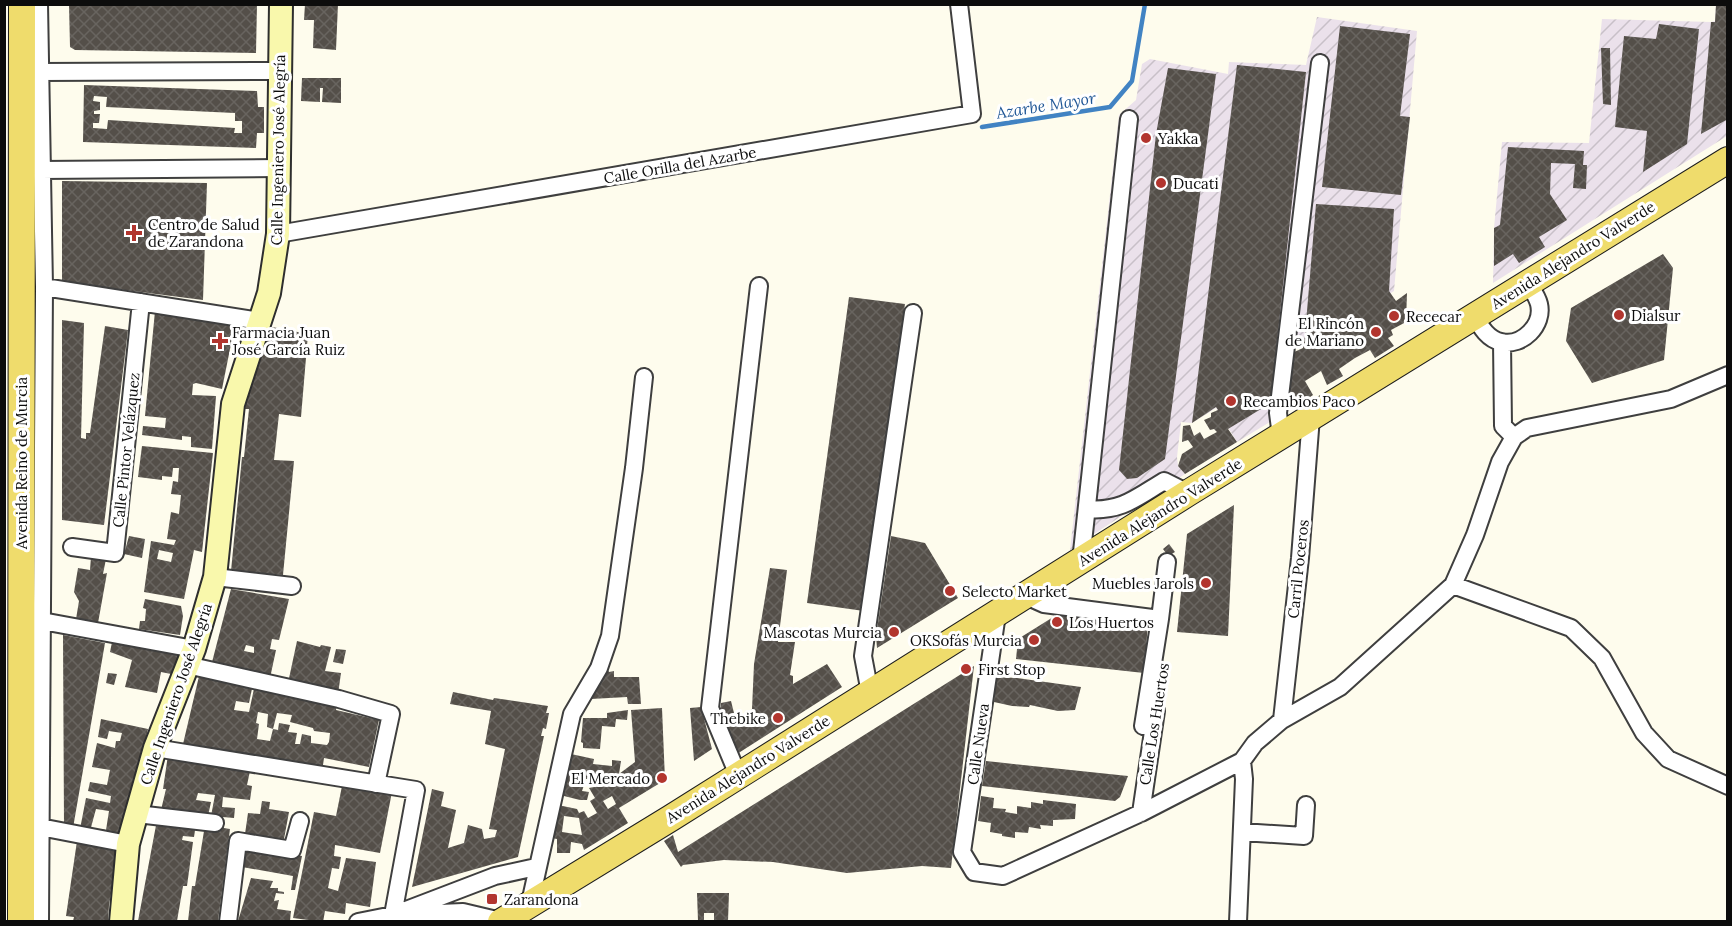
<svg xmlns="http://www.w3.org/2000/svg" width="1732" height="926" font-family="Lora,serif">
	<defs>
		<pattern id="industrial-furrows" width="10" height="10" patternUnits="userSpaceOnUse" patternTransform="scale(1.5)"><rect width="10" height="10" fill="#ebe1eb"/><path d="M-1 1l2-2M0 10L10 0M9 11l2-2" fill="none" stroke="#c8c0c8"/></pattern>
		<pattern id="building-cross-hatch" width="8" height="8" patternUnits="userSpaceOnUse" patternTransform="scale(1.5)"><rect width="8" height="8" fill="#544f49"/><path d="M0 0l8 8M0 8l8-8" fill="none" stroke="#68645f"/></pattern>
	</defs>
	<rect width="100%" height="100%" fill="#fefced"/>
	<path fill="url(#industrial-furrows)" d="M 1716,5 L 1727,5 L 1727,136 L 1493,283 L 1494,228 L 1502,142 L 1589,143 L 1602,19 L 1711,22 L 1715,21 Z
		M 1317,17 L 1417,31 L 1394,291 L 1305,346 L 1293,348 L 1286,385 L 1298,405 L 1237,442 L 1216,408 L 1192,423 L 1181,422 L 1177,457 L 1178,466 L 1185,474 L 1070,550 L 1119,115 L 1136,100 L 1142,64 L 1150,59 L 1228,74 L 1229,62 L 1306,65 Z"/>
	<g fill="none" stroke-linecap="round" stroke-linejoin="round">
		<path stroke="#4183c3" stroke-width="4.5" d="M 982,127 L 1110,107 L 1132,81 L 1145,4"/>
	</g>
	<path fill="url(#building-cross-hatch)" fill-rule="evenodd" d="M 69,4 L 257,4 L 256,53 L 75,50 L 70,47 Z
		M 305,4 L 338,4 L 336,50 L 313,48 L 314,20 L 304,20 Z
		M 1716,5 L 1728,5 L 1728,119 L 1701,134 L 1711,22 L 1715,22 Z
		M 1659,24 L 1699,29 L 1687,144 L 1643,172 L 1647,131 L 1615,127 L 1624,36 L 1656,39 Z
		M 1340,26 L 1410,34 L 1400,116 L 1410,117 L 1401,195 L 1322,187 Z
		M 1601,48 L 1610,48 L 1611,105 L 1603,104 Z
		M 1237,65 L 1306,72 L 1271,397 L 1266,406 L 1228,429 L 1237,442 L 1185,474 L 1178,466 L 1182,454 L 1193,447 L 1188,440 L 1182,442 L 1183,426 L 1190,425 L 1194,436 L 1200,432 L 1204,439 L 1217,432 L 1214,429 L 1210,430 L 1204,420 L 1211,417 L 1211,413 L 1218,410 L 1216,407 L 1192,423 Z
		M 1168,68 L 1216,74 L 1165,459 L 1137,478 L 1127,479 L 1119,470 L 1156,134 Z
		M 302,78 L 341,78 L 341,103 L 322,102 L 323,88 L 320,88 L 320,102 L 301,101 Z
		M 84,85 L 257,91 L 258,107 L 264,107 L 264,133 L 257,133 L 256,148 L 83,142 ZM 94,96 L 107,97 L 106,107 L 235,113 L 235,121 L 242,121 L 242,133 L 234,133 L 235,128 L 108,120 L 107,129 L 93,128 L 93,123 L 99,123 L 100,114 L 94,114 L 94,111 L 100,110 L 100,102 L 93,101 Z
		M 1508,147 L 1584,151 L 1583,165 L 1587,165 L 1586,189 L 1573,188 L 1575,164 L 1551,163 L 1550,194 L 1567,220 L 1539,237 L 1545,247 L 1519,263 L 1513,254 L 1494,266 L 1494,228 L 1500,225 Z
		M 62,181 L 207,183 L 203,300 L 62,282 Z
		M 1316,204 L 1394,209 L 1389,291 L 1396,301 L 1407,293 L 1406,322 L 1391,330 L 1393,335 L 1388,338 L 1394,346 L 1375,358 L 1370,350 L 1355,358 L 1339,369 L 1343,376 L 1327,385 L 1321,371 L 1305,381 L 1313,395 L 1298,405 L 1289,389 L 1288,382 L 1292,368 L 1292,353 L 1303,348 L 1305,335 Z
		M 1663,254 L 1673,268 L 1664,360 L 1592,383 L 1566,341 L 1571,308 Z
		M 849,297 L 905,304 L 864,611 L 807,603 Z
		M 155,311 L 235,324 L 222,389 L 196,383 L 193,384 L 192,395 L 216,396 L 212,449 L 191,447 L 191,437 L 182,436 L 182,440 L 142,435 L 143,426 L 165,428 L 166,418 L 145,416 Z
		M 62,320 L 84,323 L 81,438 L 86,439 L 86,433 L 90,433 L 105,326 L 128,330 L 104,525 L 62,520 Z
		M 272,327 L 308,334 L 301,417 L 279,414 L 274,460 L 294,461 L 283,575 L 231,571 L 242,457 L 244,457 L 249,409 L 245,409 L 246,398 Z
		M 142,446 L 213,453 L 202,552 L 194,550 L 184,599 L 144,592 L 151,541 L 174,545 L 176,540 L 167,539 L 171,512 L 179,514 L 181,495 L 171,494 L 173,481 L 178,482 L 179,468 L 173,468 L 172,477 L 162,476 L 162,480 L 138,477 ZM 159,550 L 173,553 L 171,562 L 157,559 Z
		M 1234,505 L 1228,636 L 1177,632 L 1187,534 Z
		M 129,536 L 145,539 L 142,558 L 124,554 Z
		M 891,536 L 925,543 L 958,598 L 877,648 L 876,636 Z
		M 1169,544 L 1175,552 L 1168,556 L 1163,549 Z
		M 91,557 L 106,559 L 103,574 L 107,573 L 98,623 L 76,619 L 79,601 L 74,592 L 78,568 L 90,570 Z
		M 770,568 L 787,570 L 778,642 L 795,642 L 790,675 L 793,676 L 793,684 L 827,664 L 842,687 L 737,754 L 720,715 L 721,703 L 731,701 L 736,721 L 752,709 L 754,664 Z
		M 231,589 L 289,599 L 279,640 L 272,639 L 270,649 L 276,650 L 270,678 L 211,666 ZM 246,645 L 254,647 L 254,653 L 244,651 Z
		M 145,599 L 181,606 L 183,616 L 180,635 L 139,629 L 140,621 L 145,621 L 146,609 L 143,608 Z
		M 1058,614 L 1148,623 L 1144,673 L 1016,659 L 1018,639 Z
		M 63,635 L 105,643 L 73,828 L 64,826 Z
		M 113,637 L 135,646 L 180,656 L 171,674 L 161,672 L 157,693 L 125,687 L 132,660 L 110,652 Z
		M 297,641 L 320,647 L 321,645 L 331,647 L 325,671 L 341,673 L 338,694 L 288,683 Z
		M 336,649 L 346,650 L 343,664 L 333,662 Z
		M 974,666 L 951,868 L 922,866 L 847,873 L 773,862 L 724,860 L 683,865 L 681,867 L 664,841 L 673,835 L 678,852 Z
		M 608,670 L 609,672 L 614,671 L 614,677 L 639,677 L 641,704 L 628,704 L 627,697 L 591,699 L 589,697 L 603,671 Z
		M 200,672 L 253,684 L 249,703 L 236,701 L 234,710 L 249,712 L 255,684 L 337,701 L 336,710 L 379,720 L 369,767 L 324,758 L 323,765 L 320,768 L 183,744 ZM 258,712 L 268,714 L 267,727 L 273,729 L 277,713 L 292,715 L 290,722 L 313,728 L 314,731 L 330,733 L 329,742 L 327,745 L 311,743 L 311,736 L 302,734 L 300,744 L 295,744 L 297,733 L 288,732 L 290,725 L 279,723 L 278,730 L 273,729 L 270,741 L 257,739 L 259,724 L 256,723 Z
		M 108,673 L 117,674 L 114,685 L 106,683 Z
		M 996,677 L 1017,678 L 1081,687 L 1075,710 L 1058,711 L 1030,705 L 1029,707 L 1012,706 L 994,702 Z
		M 453,692 L 493,700 L 494,698 L 548,706 L 546,713 L 549,713 L 546,729 L 543,728 L 541,736 L 544,736 L 518,857 L 412,887 L 432,789 L 444,792 L 441,806 L 456,810 L 448,848 L 464,843 L 468,825 L 482,829 L 484,839 L 495,837 L 497,830 L 489,829 L 505,749 L 485,744 L 491,711 L 450,704 Z
		M 701,707 L 712,749 L 694,761 L 690,708 Z
		M 662,708 L 665,780 L 619,808 L 628,823 L 584,850 L 582,844 L 571,842 L 570,853 L 557,853 L 557,839 L 552,838 L 558,805 L 577,809 L 579,813 L 584,811 L 588,818 L 597,813 L 590,801 L 595,798 L 589,788 L 604,785 L 605,783 L 618,784 L 618,775 L 591,775 L 590,779 L 586,779 L 582,791 L 589,792 L 587,800 L 580,800 L 560,795 L 571,754 L 594,759 L 593,764 L 612,766 L 612,760 L 621,761 L 619,774 L 635,762 L 631,710 ZM 612,796 L 616,804 L 608,809 L 603,801 ZM 564,816 L 579,818 L 582,835 L 562,832 Z
		M 628,710 L 627,720 L 616,719 L 615,727 L 602,726 L 600,749 L 583,748 L 583,743 L 581,742 L 583,718 L 607,718 L 607,713 Z
		M 101,719 L 148,729 L 125,839 L 100,833 L 101,829 L 106,830 L 109,811 L 96,809 L 90,831 L 80,829 L 86,798 L 110,803 L 111,796 L 88,791 L 90,782 L 107,785 L 110,770 L 92,767 L 97,743 L 115,748 L 116,741 L 120,741 L 122,733 L 109,731 L 107,739 L 98,737 Z
		M 168,755 L 250,771 L 247,785 L 252,786 L 250,800 L 223,797 L 222,807 L 235,808 L 234,818 L 211,816 L 215,795 L 198,793 L 196,800 L 211,802 L 208,816 L 161,810 L 166,789 L 163,789 Z
		M 986,761 L 1128,776 L 1120,797 L 1115,801 L 982,786 Z
		M 342,786 L 392,792 L 380,853 L 335,845 L 334,856 L 341,857 L 339,869 L 332,868 L 328,888 L 338,891 L 346,858 L 376,862 L 370,907 L 346,903 L 345,914 L 325,911 L 323,922 L 293,918 L 314,812 L 336,816 Z
		M 981,796 L 994,798 L 993,808 L 1006,809 L 1005,812 L 1017,814 L 1017,806 L 1031,808 L 1031,802 L 1043,804 L 1043,800 L 1076,804 L 1075,819 L 1053,820 L 1053,826 L 1040,825 L 1041,829 L 1029,827 L 1028,833 L 1015,832 L 1015,838 L 1002,836 L 1002,834 L 990,832 L 991,823 L 978,821 Z
		M 262,801 L 270,802 L 269,809 L 289,812 L 284,839 L 245,834 L 248,813 L 260,814 Z
		M 157,820 L 196,824 L 194,837 L 183,836 L 182,840 L 193,842 L 187,886 L 183,886 L 177,921 L 138,921 Z
		M 205,825 L 230,829 L 218,921 L 188,921 L 192,886 L 195,886 Z
		M 77,841 L 119,849 L 109,905 L 108,921 L 73,921 L 74,917 L 66,916 Z
		M 245,848 L 302,856 L 295,890 L 291,890 L 293,876 L 242,867 Z
		M 251,878 L 273,881 L 270,888 L 278,888 L 278,891 L 284,892 L 284,894 L 276,893 L 274,901 L 279,900 L 277,909 L 291,911 L 290,921 L 238,921 Z
		M 697,893 L 729,893 L 728,921 L 714,921 L 714,913 L 704,913 L 704,921 L 698,921 Z"/>
	<g fill="none" stroke-linecap="round" stroke-linejoin="round">
		<defs>
			<path id="street" d="M 39,4 L 44,287 L 40,922
				M 40,72 L 280,71
				M 41,170 L 279,168
				M 278,234 L 972,114 L 959,4
				M 44,287 L 260,321
				M 1475,316 C 1481,328 1488,339 1501,342 C 1522,347 1544,325 1539,304 C 1537,296 1532,290 1528,283
				M 1502,342 L 1503,426 L 1514,437
				M 1281,436 L 1278,413 L 1320,63
				M 1087,509 C 1121,512 1136,498 1164,481 L 1188,493
				M 72,547 L 115,553 L 141,302
				M 1081,561 L 1129,119
				M 215,577 L 292,586
				M 1453,585 L 1571,628 L 1602,658 L 1644,733 L 1668,759 L 1728,786
				M 1026,596 L 1044,604 L 1160,619 L 1143,726
				M 997,614 L 962,852 L 974,872 L 1003,876 L 1141,813 L 1242,761 L 1255,743 L 1282,720 L 1340,687 L 1453,585 L 1475,535 L 1500,462 L 1514,437 L 1527,428 L 1671,399 L 1728,375
				M 1160,619 L 1167,562
				M 42,621 L 194,649
				M 187,665 L 339,699 L 391,714 L 376,784
				M 870,693 L 863,656 L 913,313
				M 1282,720 L 1300,558 L 1311,417
				M 155,748 L 416,790 L 393,915
				M 738,775 L 710,708 L 759,286
				M 1141,813 L 1156,711
				M 137,814 L 215,823
				M 40,827 L 128,844
				M 1242,832 L 1304,836 L 1306,805
				M 530,903 L 572,714 L 599,668 L 610,636 L 634,468 L 644,377
				M 393,915 L 495,876 L 536,867
				M 228,922 L 238,841 L 292,850 L 300,821
				M 358,922 L 393,915 L 463,912 L 501,921
				M 1238,922 L 1244,779 L 1242,761"/>
			<path id="secondary" d="M 121,922 L 128,844 L 155,748 L 194,649 L 215,577 L 233,404 L 269,293 L 278,234 L 281,4"/>
			<path id="primary" d="M 21,922 L 22,4
				M 501,922 L 671,818 L 1188,493 L 1728,160"/>
		</defs>
		<use href="#street" stroke="#3f3f3f" stroke-width="20"/>
		<use href="#secondary" stroke="#2e2e2e" stroke-width="26"/>
		<use href="#primary" stroke="#1d1d1d" stroke-width="28"/>
		<use href="#street" stroke="#fff" stroke-width="16"/>
		<use href="#secondary" stroke="#f9f8ac" stroke-width="22"/>
		<use href="#primary" stroke="#efdc6c" stroke-width="26"/>
	</g>
	<g fill="#b2352e" stroke="#fff" stroke-width="2">
		<circle cx="1146" cy="138" r="6"/>
		<circle cx="1161" cy="183" r="6"/>
		<path d="M131 224h6v6h6v6h-6v6h-6v-6h-6v-6h6z"/>
		<circle cx="1619" cy="315" r="6"/>
		<circle cx="1394" cy="316" r="6"/>
		<circle cx="1376" cy="332" r="6"/>
		<path d="M217 332h6v6h6v6h-6v6h-6v-6h-6v-6h6z"/>
		<circle cx="1231" cy="401" r="6"/>
		<circle cx="1206" cy="583" r="6"/>
		<circle cx="950" cy="591" r="6"/>
		<circle cx="1057" cy="622" r="6"/>
		<circle cx="894" cy="632" r="6"/>
		<circle cx="1034" cy="640" r="6"/>
		<circle cx="966" cy="669" r="6"/>
		<circle cx="778" cy="718" r="6"/>
		<circle cx="662" cy="778" r="6"/>
		<rect x="486" y="893" width="12" height="12" rx="3"/>
	</g>
	<g text-anchor="middle" dominant-baseline="central" stroke-width="6" stroke-linejoin="round" paint-order="stroke">
		<g font-size="15" fill="#0c0c0c" stroke="#fff" text-anchor="start">
			<text x="1158" y="138">Yakka</text>
			<text x="1173" y="183">Ducati</text>
			<text x="148" y="224">Centro de Salud<tspan x="148" dy="17">de Zarandona</tspan></text>
			<text x="1631" y="315">Dialsur</text>
			<text x="1406" y="316">Rececar</text>
			<text x="1364" y="323" text-anchor="end">El Rincón<tspan x="1364" dy="17">de Mariano</tspan></text>
			<text x="232" y="332">Farmacia Juan<tspan x="232" dy="17">José García Ruiz</tspan></text>
			<text x="1243" y="401">Recambios Paco</text>
			<text x="1194" y="583" text-anchor="end">Muebles Jarols</text>
			<text x="962" y="591">Selecto Market</text>
			<text x="1069" y="622">Los Huertos</text>
			<text x="882" y="632" text-anchor="end">Mascotas Murcia</text>
			<text x="1022" y="640" text-anchor="end">OKSofás Murcia</text>
			<text x="978" y="669">First Stop</text>
			<text x="766" y="718" text-anchor="end">Thebike</text>
			<text x="650" y="778" text-anchor="end">El Mercado</text>
			<text x="504" y="899">Zarandona</text>
		</g>
		<g font-size="15" fill="#0c0c0c" stroke="#fff">
			<text transform="translate(278 150) rotate(-89)">Calle Ingeniero José Alegría</text>
			<text transform="translate(680 165) rotate(-10)">Calle Orilla del Azarbe</text>
			<text transform="translate(1573 255) rotate(-32)">Avenida Alejandro Valverde</text>
			<text transform="translate(126 450) rotate(-84)">Calle Pintor Velázquez</text>
			<text transform="translate(21 463) rotate(-90)">Avenida Reino de Murcia</text>
			<text transform="translate(1160 512) rotate(-32)">Avenida Alejandro Valverde</text>
			<text transform="translate(1298 569) rotate(-84)">Carril Poceros</text>
			<text transform="translate(176 694) rotate(-71)">Calle Ingeniero José Alegría</text>
			<text transform="translate(1154 724) rotate(-81)">Calle Los Huertos</text>
			<text transform="translate(978 744) rotate(-82)">Calle Nueva</text>
			<text transform="translate(748 769) rotate(-32)">Avenida Alejandro Valverde</text>
		</g>
		<g font-size="16" font-style="italic" fill="#1f5695" stroke="#fff">
			<text transform="translate(1046 105) rotate(-9)">Azarbe Mayor</text>
		</g>
	</g>
	<rect width="1732" height="926" fill="none" stroke="#0c0c0c" stroke-width="12"/>
</svg>
